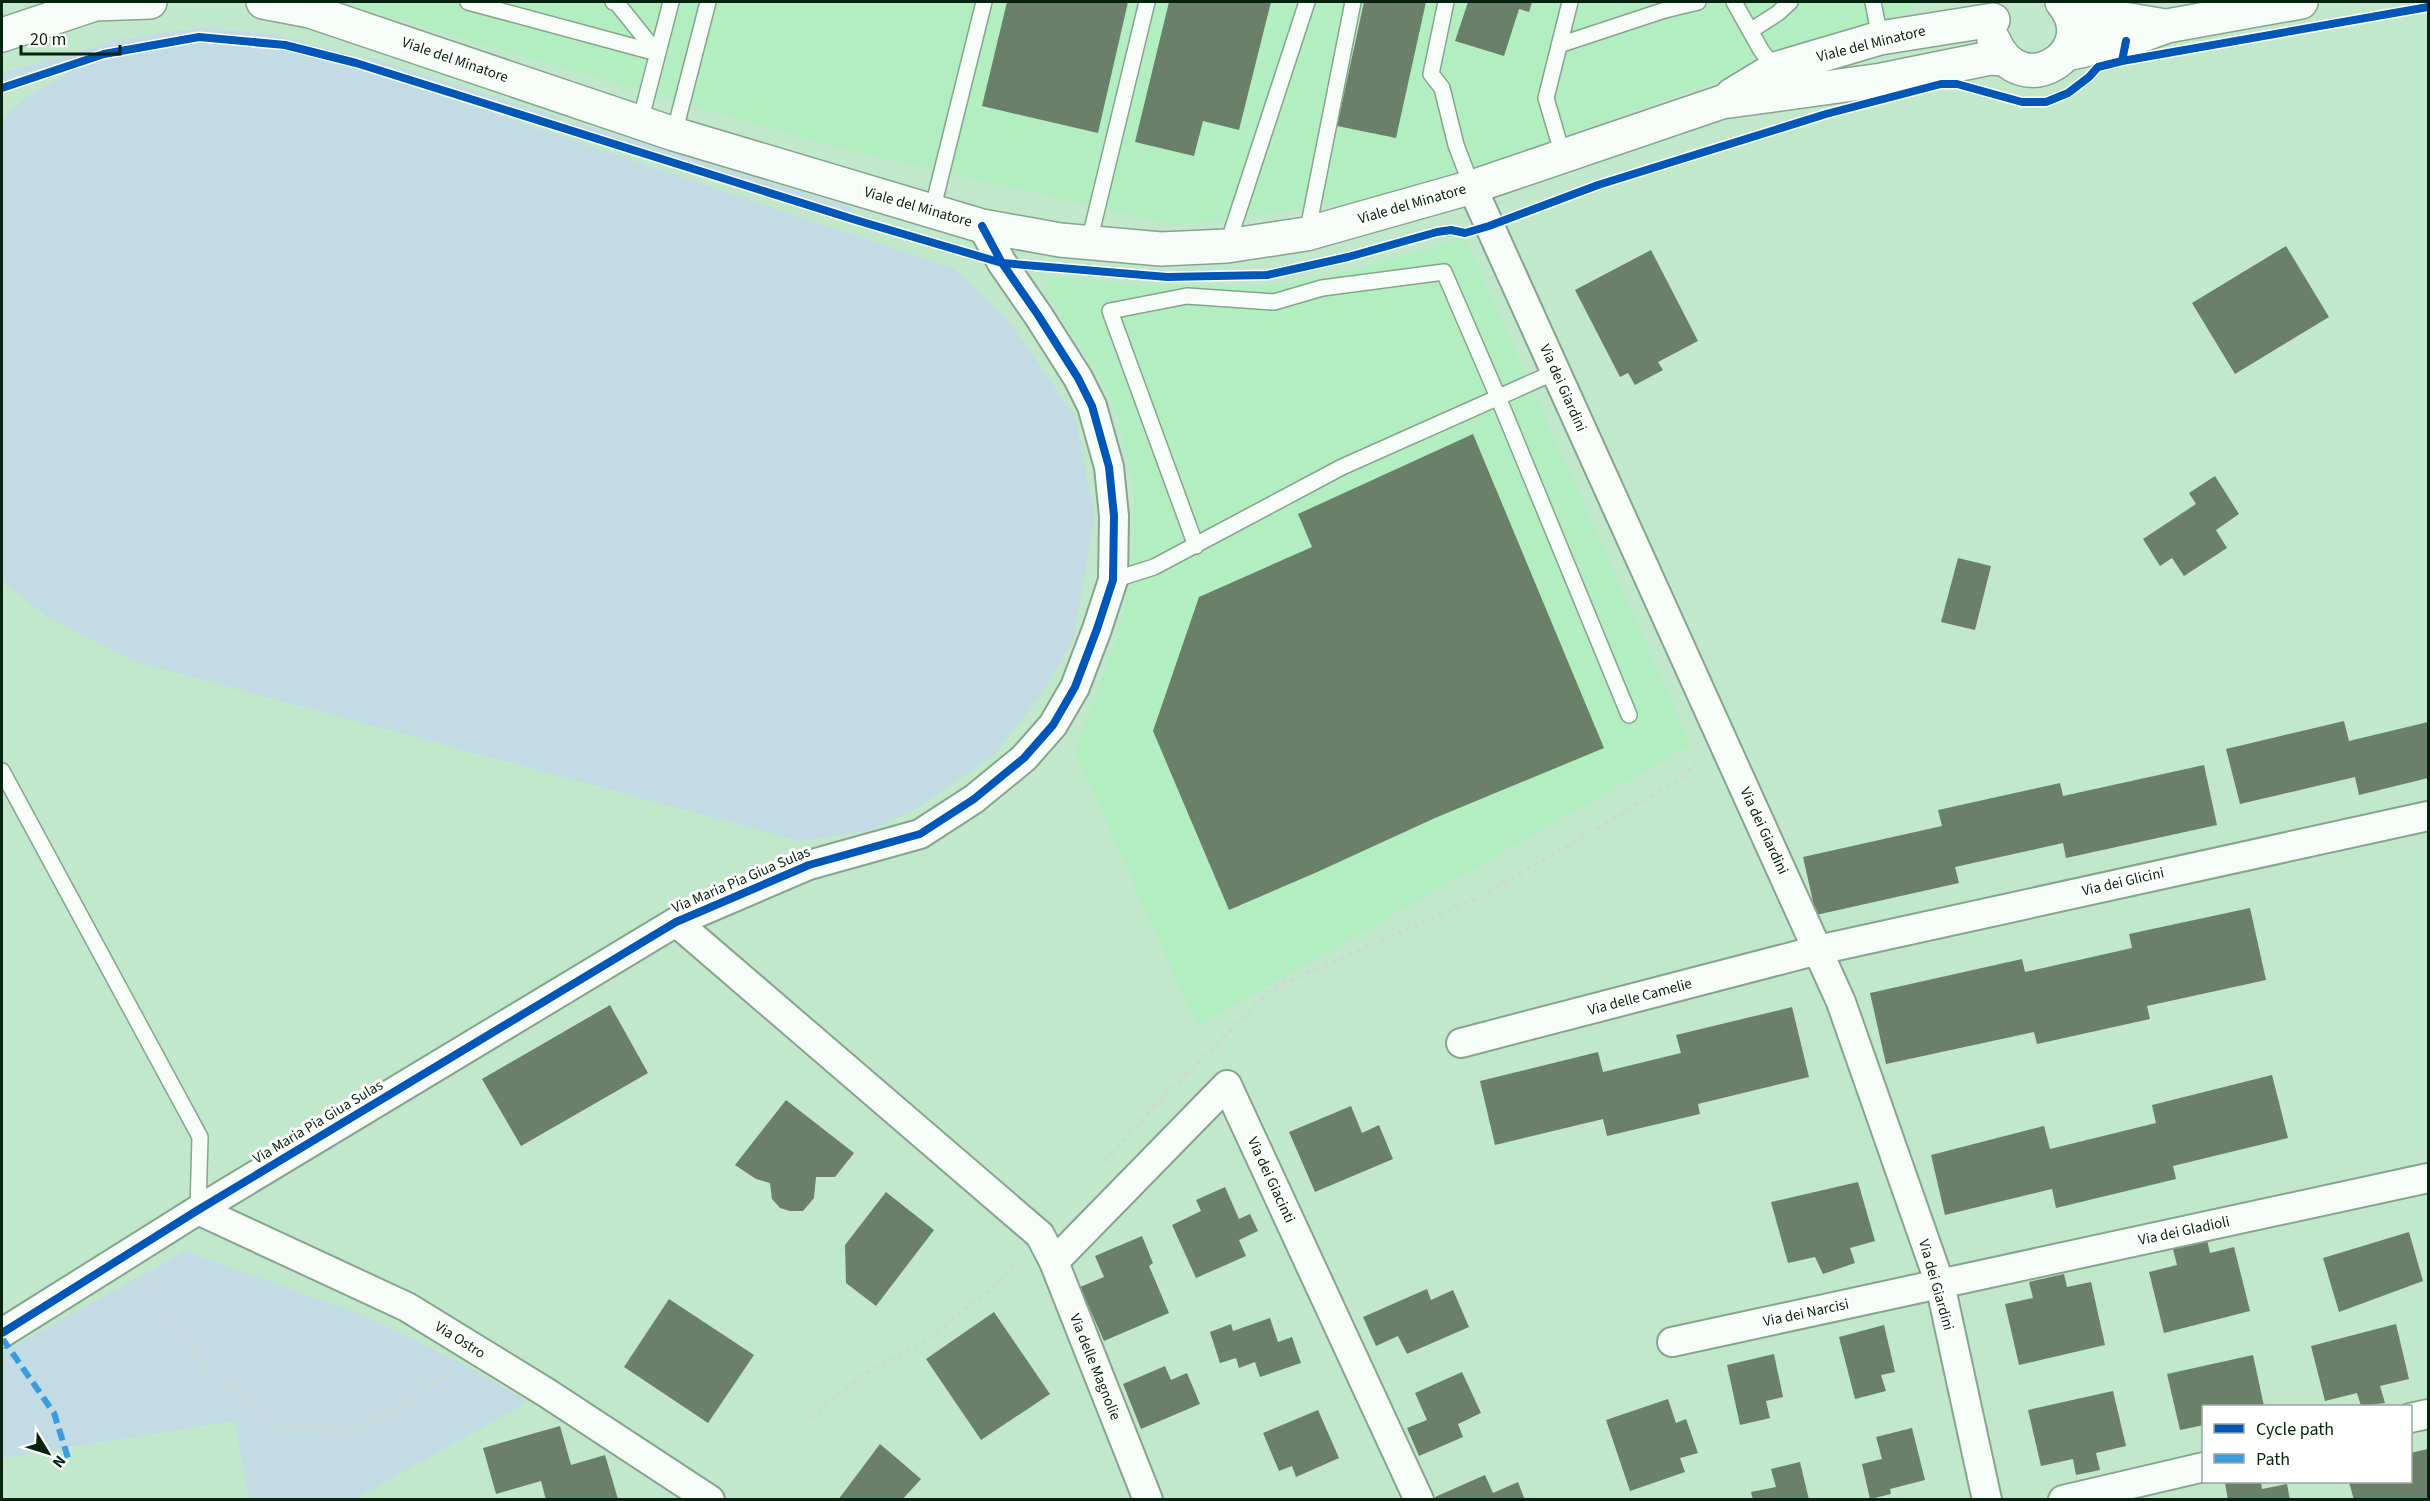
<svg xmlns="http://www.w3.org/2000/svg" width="2430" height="1501" font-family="'Source Sans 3',sans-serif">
	<rect width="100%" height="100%" fill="#c1e8ca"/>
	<path fill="#b2eec0" d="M 339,2 L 1915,2 L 1909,11 L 1399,196 L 1176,225 L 832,146 Z
		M 1465,238 L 1691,745 L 1197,1026 L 1075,751 L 1119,632 L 1133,557 L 1134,485 L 1117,412 L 1096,371 L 1047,295 L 1049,276 L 1131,285 L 1278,285 L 1353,270 Z"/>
	<path fill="#c2dbe4" d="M 205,27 L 277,35 L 351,55 L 350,58 L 276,41 L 205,32 L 119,46 L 2,80 L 2,73 L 117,40 Z
		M 234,38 L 314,53 L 955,269 L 1010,322 L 1075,417 L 1095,516 L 1073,641 L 1039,698 L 994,755 L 919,807 L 866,832 L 800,841 L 133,661 L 47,617 L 2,581 L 2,119 L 25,98 L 88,62 L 168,43 Z
		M 368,57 L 562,118 L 560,122 L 367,63 Z
		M 574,122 L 853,208 L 851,213 L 573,127 Z
		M 185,1251 L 363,1315 L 465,1365 L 528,1402 L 355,1499 L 249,1499 L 235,1421 L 2,1458 L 2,1353 Z"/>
	<path fill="#6a8069" d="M 1007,2 L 1128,2 L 1098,133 L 982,106 Z
		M 1169,2 L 1271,2 L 1239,130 L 1203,121 L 1194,156 L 1135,142 Z
		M 1364,2 L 1426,2 L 1396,138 L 1337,126 Z
		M 1468,2 L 1532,2 L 1529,12 L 1519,9 L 1504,56 L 1455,41 Z
		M 2286,246 L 2329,317 L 2235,374 L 2192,303 Z
		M 1651,250 L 1698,341 L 1658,362 L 1663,370 L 1635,385 L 1628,373 L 1620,377 L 1575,290 Z
		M 1473,434 L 1604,748 L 1435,818 L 1315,873 L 1229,910 L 1153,731 L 1199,597 L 1312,547 L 1298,514 Z
		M 2215,476 L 2239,514 L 2216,530 L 2227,548 L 2184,576 L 2172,558 L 2160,566 L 2143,539 L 2196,504 L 2189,493 Z
		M 1958,558 L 1991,566 L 1975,630 L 1941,622 Z
		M 2344,721 L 2349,741 L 2428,722 L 2428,778 L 2359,795 L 2355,777 L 2240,804 L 2226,749 Z
		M 2204,765 L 2217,825 L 2066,858 L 2063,843 L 1955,867 L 1959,883 L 1816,915 L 1803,857 L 1942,826 L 1938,810 L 2060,783 L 2063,796 Z
		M 2250,908 L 2266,980 L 2147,1006 L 2150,1019 L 2037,1044 L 2034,1032 L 1886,1064 L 1870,993 L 2022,959 L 2025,972 L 2132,948 L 2129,934 Z
		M 610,1005 L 648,1073 L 521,1146 L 482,1079 Z
		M 1792,1007 L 1809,1077 L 1698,1104 L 1700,1114 L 1607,1136 L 1603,1119 L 1495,1145 L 1480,1081 L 1598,1052 L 1603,1072 L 1681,1053 L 1676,1035 Z
		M 2272,1075 L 2288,1138 L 2173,1166 L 2176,1179 L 2056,1208 L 2052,1189 L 1945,1215 L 1931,1155 L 2044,1126 L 2050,1149 L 2156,1123 L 2152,1105 Z
		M 786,1100 L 854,1153 L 835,1177 L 816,1177 L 814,1198 L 803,1211 L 790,1211 L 780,1208 L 772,1199 L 770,1183 L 756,1179 L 735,1165 Z
		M 1351,1106 L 1362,1133 L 1379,1125 L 1393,1159 L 1315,1192 L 1289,1132 Z
		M 1858,1182 L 1875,1241 L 1850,1248 L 1855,1263 L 1823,1274 L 1815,1257 L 1788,1263 L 1771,1202 Z
		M 1225,1187 L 1239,1219 L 1250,1214 L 1258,1231 L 1239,1240 L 1246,1256 L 1196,1278 L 1172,1225 L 1201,1211 L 1196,1200 Z
		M 886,1192 L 934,1230 L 876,1306 L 846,1283 L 845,1245 Z
		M 2409,1232 L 2423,1281 L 2339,1312 L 2323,1258 Z
		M 1142,1236 L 1153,1263 L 1149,1266 L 1169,1313 L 1104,1341 L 1080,1287 L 1104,1277 L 1095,1256 Z
		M 2207,1240 L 2210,1253 L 2234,1247 L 2250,1311 L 2164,1333 L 2149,1272 L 2177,1265 L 2173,1249 Z
		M 2064,1274 L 2067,1287 L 2091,1282 L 2105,1345 L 2019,1365 L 2005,1304 L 2033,1298 L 2029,1282 Z
		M 1427,1289 L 1431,1300 L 1453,1290 L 1469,1327 L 1407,1354 L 1398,1336 L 1376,1346 L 1363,1317 Z
		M 669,1299 L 754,1355 L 708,1423 L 624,1367 Z
		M 994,1312 L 1050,1394 L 981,1440 L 926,1359 Z
		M 1270,1318 L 1278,1342 L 1292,1337 L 1301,1363 L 1260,1377 L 1255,1362 L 1239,1368 L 1236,1358 L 1220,1363 L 1210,1332 L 1231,1324 L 1233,1331 Z
		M 2396,1324 L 2409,1379 L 2380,1386 L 2385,1403 L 2361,1406 L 2357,1393 L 2325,1401 L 2311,1346 Z
		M 1884,1325 L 1895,1372 L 1881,1375 L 1886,1391 L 1855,1399 L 1839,1337 Z
		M 1774,1354 L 1783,1397 L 1766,1401 L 1770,1418 L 1740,1425 L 1727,1365 Z
		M 2253,1355 L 2264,1406 L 2204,1406 L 2204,1425 L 2180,1430 L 2167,1374 Z
		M 1165,1366 L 1171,1380 L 1187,1373 L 1200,1404 L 1141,1429 L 1123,1384 Z
		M 1462,1372 L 1481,1413 L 1458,1424 L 1463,1437 L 1419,1456 L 1407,1428 L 1427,1420 L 1415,1393 Z
		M 2113,1391 L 2126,1446 L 2096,1453 L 2100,1470 L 2076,1475 L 2073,1459 L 2041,1466 L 2028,1410 Z
		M 1668,1399 L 1676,1423 L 1686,1419 L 1698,1453 L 1680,1458 L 1685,1472 L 1630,1491 L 1606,1420 Z
		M 1318,1410 L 1339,1458 L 1296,1477 L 1292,1466 L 1279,1471 L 1263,1433 Z
		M 560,1426 L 571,1465 L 605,1455 L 618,1499 L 546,1500 L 541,1481 L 496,1494 L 483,1448 Z
		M 1912,1428 L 1925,1480 L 1890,1489 L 1891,1494 L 1870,1499 L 1862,1464 L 1882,1459 L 1876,1437 Z
		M 880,1444 L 921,1479 L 902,1500 L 838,1500 Z
		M 2428,1449 L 2428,1500 L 2354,1500 L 2349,1482 L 2410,1482 L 2410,1453 Z
		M 1800,1462 L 1809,1500 L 1753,1500 L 1751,1492 L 1776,1487 L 1771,1469 Z
		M 1485,1475 L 1493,1493 L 1518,1482 L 1525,1500 L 1437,1500 L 1435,1497 Z
		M 2233,1482 L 2261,1482 L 2262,1489 L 2287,1484 L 2290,1500 L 2228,1500 L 2225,1483 Z"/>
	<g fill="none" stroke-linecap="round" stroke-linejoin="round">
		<defs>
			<path id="lane" d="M 468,2 L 657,53
				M 613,2 L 616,2 L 657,53
				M 1446,2 L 1431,74 L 1442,88 L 1456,145 L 1472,187
				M 1734,2 L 1761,50 L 1775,69
				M 1873,2 L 1880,38
				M 1750,31 L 1778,13 L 1790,2
				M 1559,45 L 1665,10 L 1698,2
				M 640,122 L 671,2
				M 674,134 L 708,2
				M 1563,156 L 1546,98 L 1570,2
				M 932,211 L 984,2
				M 1307,234 L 1353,2
				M 1089,242 L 1147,2
				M 1227,246 L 1307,2
				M 1196,546 L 1110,311 L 1187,296 L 1274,302 L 1322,288 L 1444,272 L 1498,397 L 1629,715
				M 1113,580 L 1154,567 L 1342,467 L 1555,372
				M 2,771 L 200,1137 L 198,1210"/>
			<path id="street" d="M 1472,187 L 1841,1002 L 1940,1284 L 1987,1500
				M 676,922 L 1040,1235 L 1054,1262 L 1148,1500
				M 1461,1043 L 1818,950 L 2428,816
				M 198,1210 L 407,1307 L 547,1393 L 710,1500
				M 1054,1262 L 1227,1085 L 1419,1500
				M 2,1333 L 198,1210 L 676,922 L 809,865 L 920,834 L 974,799 L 1024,758 L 1053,725 L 1075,687 L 1097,629 L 1113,580 L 1114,516 L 1109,467 L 1092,406 L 1078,378 L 1038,315 L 1002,263 L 982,226
				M 1672,1342 L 2428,1178
				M 2410,1418 L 2428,1414
				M 2063,1500 L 2204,1467"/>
			<path id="secondary" d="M 263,2 L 310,11 L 674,134 L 982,226 L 1060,240 L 1161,249 L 1227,246 L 1306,234 L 1472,187 L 1722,102 L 1882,80 L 1990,58 L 2004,59
				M 2071,15 L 2100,15 L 2165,26
				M 2,35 L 95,4 L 150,2
				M 1994,41 C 2021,105 2104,51 2062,2
				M 2066,54 L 2126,41 L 2167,26 L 2301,2
				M 1732,95 L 1775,69 L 1880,38 L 1993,20"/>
		</defs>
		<use href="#lane" stroke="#86a48e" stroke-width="18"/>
		<use href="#street" stroke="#86a48e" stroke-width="32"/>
		<use href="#secondary" stroke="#86a48e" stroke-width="36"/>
		<path stroke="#cedad1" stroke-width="4" stroke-dasharray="4.5 4.5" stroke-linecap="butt" d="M 1105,1162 L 1145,1116 L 1271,989 L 1480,897 L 1679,780 L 1700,760
			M 142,1280 L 209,1371 L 280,1425 L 352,1430 L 413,1402 L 452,1369
			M 811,1418 L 862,1375 L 922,1344 L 999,1282 L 1018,1260"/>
		<use href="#lane" stroke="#f6fcf7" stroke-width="15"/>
		<use href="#street" stroke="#f6fcf7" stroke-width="28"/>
		<use href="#secondary" stroke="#f6fcf7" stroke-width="33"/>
		<path stroke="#399cde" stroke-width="6" stroke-dasharray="12 6" stroke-linecap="butt" d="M 2,1338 L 54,1413 L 68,1458"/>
		<defs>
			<path id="cycleway" d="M 2122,61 L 2428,7
				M 2,88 L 104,54 L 199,37 L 285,45 L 356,63 L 859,221 L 1002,263 L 1167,277 L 1267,275 L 1348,257 L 1437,232 L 1451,230 L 1465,233 L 1489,226 L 1598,185 L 1826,114 L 1941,84 L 1957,84 L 2022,102 L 2046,102 L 2068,93 L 2089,77 L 2098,67 L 2122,61 L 2126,41
				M 2,1333 L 198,1210 L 676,922 L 809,865 L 920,834 L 974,799 L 1024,758 L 1053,725 L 1075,687 L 1097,629 L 1113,580 L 1114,516 L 1109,467 L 1092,406 L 1078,378 L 1038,315 L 1002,263 L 982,226"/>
		</defs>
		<use href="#cycleway" stroke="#fff" stroke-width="11"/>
		<use href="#cycleway" stroke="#0057b8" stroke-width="8"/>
	</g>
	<g text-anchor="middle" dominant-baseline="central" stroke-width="6" stroke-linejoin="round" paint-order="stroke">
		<g font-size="15" fill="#06230f" stroke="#fff">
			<text transform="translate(1871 44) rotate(-14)">Viale del Minatore</text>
			<text transform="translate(455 60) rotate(19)">Viale del Minatore</text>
			<text transform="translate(1412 204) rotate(-16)">Viale del Minatore</text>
			<text transform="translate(918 207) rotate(16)">Viale del Minatore</text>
			<text transform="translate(1563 388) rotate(66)">Via dei Giardini</text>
			<text transform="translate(1764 831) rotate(65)">Via dei Giardini</text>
			<text transform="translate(741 880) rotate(-23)">Via Maria Pia Giua Sulas</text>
			<text transform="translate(2123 882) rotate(-13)">Via dei Glicini</text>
			<text transform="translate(1640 997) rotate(-15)">Via delle Camelie</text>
			<text transform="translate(318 1122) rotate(-31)">Via Maria Pia Giua Sulas</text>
			<text transform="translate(1271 1180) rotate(65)">Via dei Giacinti</text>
			<text transform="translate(2184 1231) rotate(-12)">Via dei Gladioli</text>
			<text transform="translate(1936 1285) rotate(74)">Via dei Giardini</text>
			<text transform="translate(1806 1313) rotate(-12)">Via dei Narcisi</text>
			<text transform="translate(460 1340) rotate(32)">Via Ostro</text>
			<text transform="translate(1095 1367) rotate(68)">Via delle Magnolie</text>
		</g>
	</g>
	<rect width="2430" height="1501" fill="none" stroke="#06230f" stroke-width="6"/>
	<rect x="2202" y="1405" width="210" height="78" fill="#ffffff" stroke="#9ba79f" stroke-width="1.5"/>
	<rect x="2214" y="1424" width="30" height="9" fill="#0057b8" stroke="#9ba79f" stroke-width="1.5"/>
	<text x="2256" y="1435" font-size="18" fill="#06230f">Cycle path</text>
	<rect x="2214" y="1454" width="30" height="9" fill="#399cde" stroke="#9ba79f" stroke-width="1.5"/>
	<text x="2256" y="1465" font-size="18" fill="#06230f">Path</text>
	<g transform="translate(48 1453) rotate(128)" stroke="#ffffff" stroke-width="4.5" paint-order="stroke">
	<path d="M0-4.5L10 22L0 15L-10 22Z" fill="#06230f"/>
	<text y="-9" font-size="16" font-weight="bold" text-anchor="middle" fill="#06230f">N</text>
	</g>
	<path d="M21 45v9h99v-9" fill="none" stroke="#06230f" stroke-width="3"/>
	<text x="30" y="45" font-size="18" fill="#06230f" stroke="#ffffff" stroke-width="4.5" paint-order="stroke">20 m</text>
</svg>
